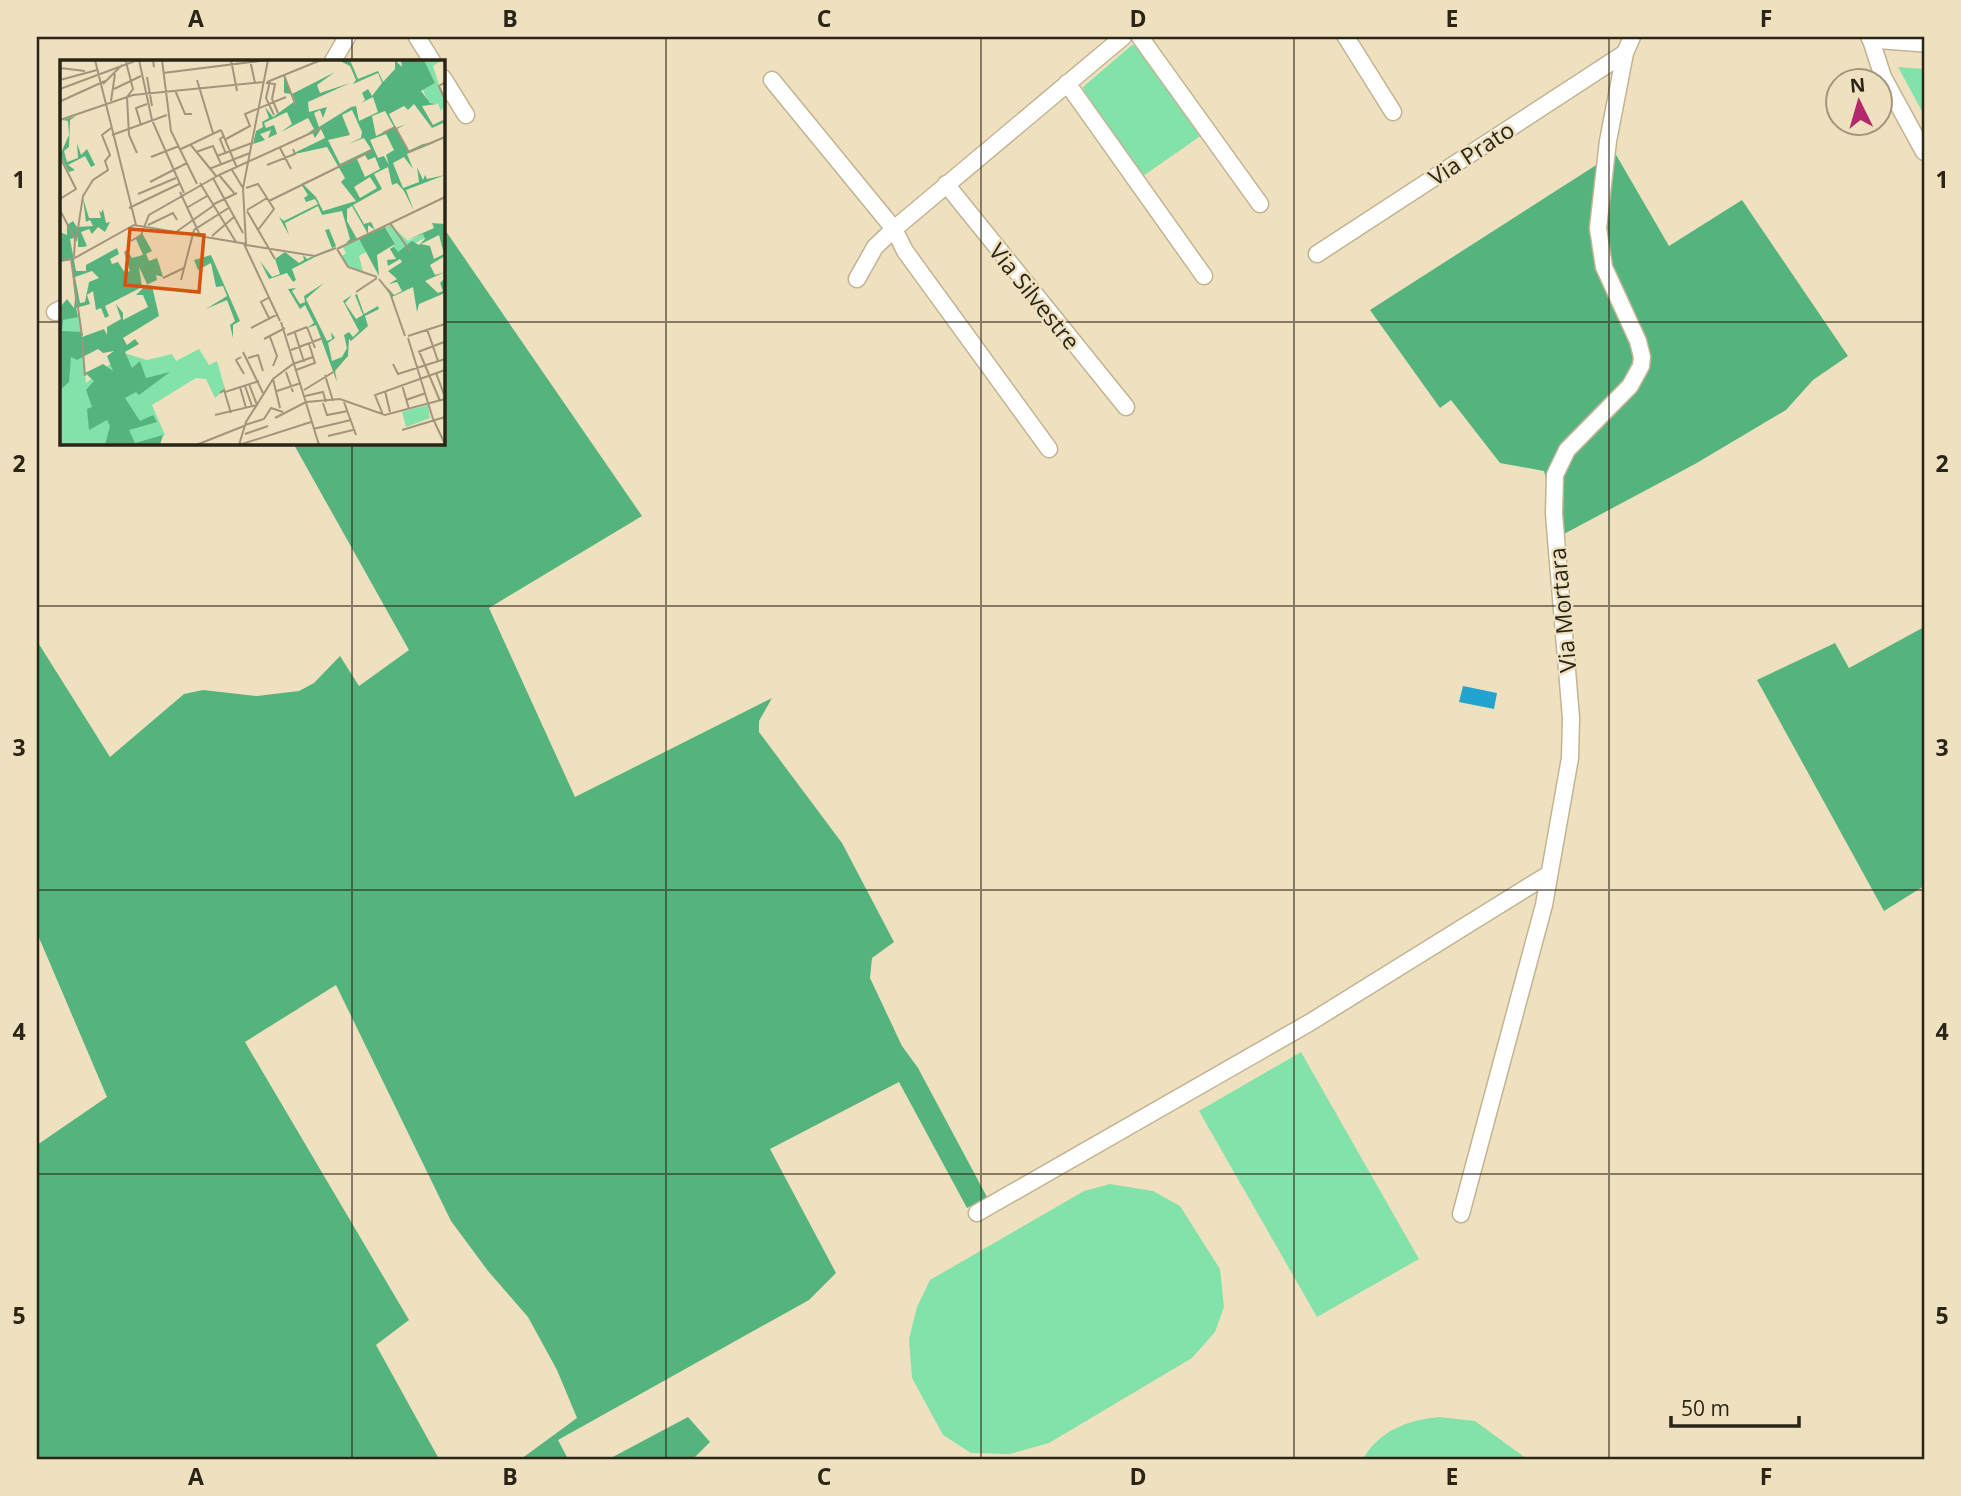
<svg xmlns="http://www.w3.org/2000/svg" width="1961" height="1496" font-family="'Open Sans',sans-serif">
	<rect width="100%" height="100%" fill="#efe1bf"/>
	<path fill="#83e2a9" d="M 1132,45 L 1140,47 L 1202,135 L 1143,176 L 1086,96 L 1083,87 Z
		M 1898,67 L 1924,69 L 1924,115 Z
		M 1301,1052 L 1419,1259 L 1317,1317 L 1199,1111 Z
		M 1110,1184 L 1153,1191 L 1180,1206 L 1220,1269 L 1224,1307 L 1215,1332 L 1192,1358 L 1049,1443 L 1010,1454 L 971,1453 L 943,1435 L 912,1378 L 909,1339 L 917,1307 L 930,1280 L 1084,1191 Z
		M 1439,1417 L 1475,1421 L 1527,1459 L 1363,1459 C 1380,1430 1408,1420 1439,1417 Z"/>
	<path fill="#55b47e" d="M 1615,153 L 1669,246 L 1742,200 L 1848,356 L 1813,380 L 1786,410 L 1695,464 L 1562,535 L 1544,471 L 1500,463 L 1451,400 L 1440,408 L 1370,310 Z
		M 443,227 L 642,516 L 489,608 L 575,797 L 772,698 L 759,721 L 759,732 L 842,843 L 894,942 L 872,958 L 870,978 L 902,1046 L 918,1068 L 987,1197 L 967,1208 L 899,1082 L 770,1149 L 836,1273 L 809,1300 L 558,1440 L 568,1459 L 521,1459 L 577,1418 L 557,1370 L 528,1317 L 488,1271 L 451,1221 L 336,985 L 245,1042 L 409,1320 L 376,1345 L 439,1459 L 37,1459 L 37,1145 L 107,1097 L 37,933 L 37,641 L 110,757 L 184,694 L 203,690 L 257,696 L 299,691 L 314,683 L 340,656 L 359,686 L 409,650 L 293,443 L 443,443 Z
		M 1924,627 L 1924,886 L 1884,911 L 1757,680 L 1835,643 L 1849,668 Z
		M 688,1417 L 710,1442 L 693,1459 L 609,1459 Z"/>
	<path fill="#22a4d0" d="M 1463,686 L 1497,693 L 1494,709 L 1459,702 Z"/>
	<g fill="none" stroke-linecap="round" stroke-linejoin="round">
		<defs>
			<path id="minor" d="M 417,37 L 432,61
				M 1140,37 L 1260,204
				M 1346,37 L 1393,112
				M 1870,37 L 1883,77 L 1924,152
				M 333,61 L 347,37
				M 443,78 L 466,115
				M 772,80 L 894,229 L 905,251 L 1049,449
				M 1067,83 L 1204,276
				M 946,184 L 1126,407
				M 1317,254 L 1625,53
				M 857,279 L 875,247 L 894,229 L 1123,37
				M 55,312 L 61,309
				M 977,1213 L 1309,1023 L 1549,874
				M 1461,1214 L 1544,905 L 1570,758 L 1571,718 L 1554,514 L 1555,475 L 1567,450 L 1630,386 L 1641,366 L 1642,357 L 1638,341 L 1604,267 L 1598,228 L 1608,141 L 1625,53 L 1632,37"/>
			<path id="tertiary" d="M 1872,37 L 1924,41"/>
		</defs>
		<use href="#minor" stroke="#c1b493" stroke-width="19"/>
		<use href="#tertiary" stroke="#c1b493" stroke-width="24"/>
		<use href="#minor" stroke="#fff" stroke-width="16"/>
		<use href="#tertiary" stroke="#fff" stroke-width="21"/>
	</g>
	<path fill="none" stroke="#2b2518" stroke-width="2" stroke-opacity="0.55" d="M 352,37 L 352,61M 666,37 L 666,1459M 981,37 L 981,1459M 1294,37 L 1294,1459M 1609,37 L 1609,1459M 37,322 L 61,322M 443,322 L 1924,322M 352,443 L 352,1459M 37,606 L 1924,606M 37,890 L 1924,890M 37,1174 L 1924,1174"/>
	<g text-anchor="middle" dominant-baseline="central" stroke-width="5" stroke-linejoin="round" paint-order="stroke">
		<g font-size="23" fill="#2b2518" stroke="#efe1bf">
			<text transform="translate(1471 153) rotate(-33)">Via Prato</text>
			<text transform="translate(1035 296) rotate(51)">Via Silvestre</text>
			<text transform="translate(1562 610) rotate(-95)">Via Mortara</text>
		</g>
	</g>
	<g transform="translate(60 60)">
		<rect width="385" height="385" fill="#efe1bf"/>
		<path d="M 364,0 L 383,0 L 373,6 L 385,44 L 381,51 L 378,44 L 368,42 L 363,30 L 375,23 ZM 331,165 L 348,181 L 363,174 L 365,178 L 338,192 L 330,189 L 335,184 L 326,167 ZM 299,179 L 306,192 L 299,196 L 303,211 L 288,207 L 282,196 L 286,193 L 283,187 ZM 19,255 L 26,323 L 64,293 L 87,300 L 112,294 L 116,301 L 139,289 L 149,305 L 157,301 L 165,329 L 155,338 L 146,319 L 136,318 L 92,345 L 105,375 L 98,379 L 100,385 L 0,385 L 0,259 ZM 368,345 L 370,358 L 346,367 L 342,352 Z" fill="#83e2a9"/>
		<path d="M 278,0 L 290,0 L 298,19 L 318,11 L 323,22 L 335,9 L 335,0 L 342,7 L 341,0 L 364,0 L 375,23 L 361,31 L 370,43 L 377,44 L 362,46 L 373,65 L 383,60 L 385,63 L 385,67 L 383,63 L 372,68 L 354,44 L 348,50 L 344,46 L 329,54 L 336,68 L 346,64 L 337,69 L 348,91 L 363,84 L 376,82 L 347,94 L 353,109 L 344,97 L 333,103 L 343,128 L 359,122 L 357,107 L 363,120 L 365,115 L 367,119 L 385,115 L 346,130 L 354,151 L 344,131 L 337,123 L 332,125 L 328,107 L 314,114 L 322,129 L 293,145 L 304,164 L 311,162 L 315,170 L 308,165 L 308,174 L 325,167 L 335,184 L 317,195 L 319,216 L 299,179 L 308,174 L 292,146 L 287,149 L 287,161 L 297,179 L 285,184 L 290,179 L 282,151 L 262,155 L 258,146 L 225,163 L 229,175 L 219,157 L 224,161 L 258,144 L 255,139 L 246,142 L 244,138 L 248,135 L 241,124 L 251,119 L 243,124 L 256,137 L 263,151 L 296,141 L 281,122 L 285,118 L 267,87 L 230,95 L 265,78 L 261,69 L 255,78 L 252,72 L 248,73 L 254,69 L 248,58 L 221,72 L 232,64 L 227,52 L 204,63 L 206,68 L 214,65 L 217,74 L 208,78 L 211,70 L 200,74 L 205,80 L 193,84 L 196,71 L 203,67 L 202,62 L 209,58 L 205,47 L 213,57 L 235,41 L 232,34 L 224,33 L 224,16 L 232,34 L 275,12 L 257,25 L 260,33 L 290,23 L 248,42 L 249,52 L 267,47 L 263,58 L 260,50 L 254,53 L 259,67 L 291,47 L 296,46 L 299,61 L 318,52 L 313,37 L 301,43 L 305,40 L 302,33 L 308,29 L 312,36 L 322,23 L 318,13 L 293,24 L 296,20 L 290,6 ZM 292,50 L 302,72 L 301,78 L 288,84 L 304,78 L 311,89 L 280,104 L 268,80 L 290,75 L 282,55 ZM 325,51 L 334,67 L 316,76 L 312,56 ZM 326,74 L 334,90 L 326,95 L 329,105 L 324,96 L 318,98 L 310,80 ZM 305,95 L 308,100 L 315,97 L 320,109 L 305,117 L 297,99 ZM 310,117 L 317,128 L 300,138 L 294,127 ZM 16,56 L 10,60 L 9,87 L 4,91 L 7,102 L 18,98 L 17,83 L 21,95 L 27,89 L 35,105 L 31,107 L 25,96 L 8,105 L 15,110 L 9,112 L 0,95 L 9,75 L 8,61 L 3,60 ZM 23,138 L 29,158 L 41,158 L 39,150 L 41,153 L 43,149 L 46,163 L 50,162 L 45,172 L 38,167 L 32,174 L 29,169 L 21,172 L 27,186 L 23,187 L 18,187 L 18,177 L 10,179 L 16,211 L 26,211 L 26,205 L 57,188 L 59,194 L 50,199 L 52,204 L 58,202 L 65,213 L 70,211 L 64,192 L 67,190 L 72,198 L 83,195 L 76,179 L 82,173 L 92,191 L 86,194 L 89,201 L 97,198 L 100,207 L 103,217 L 96,215 L 97,220 L 86,225 L 92,226 L 99,256 L 63,278 L 67,285 L 75,279 L 79,284 L 65,292 L 72,308 L 80,301 L 86,318 L 110,312 L 79,335 L 76,332 L 65,338 L 80,361 L 93,355 L 97,362 L 69,370 L 75,383 L 103,375 L 100,385 L 45,385 L 50,366 L 47,360 L 29,370 L 27,349 L 32,347 L 26,330 L 34,321 L 25,313 L 43,304 L 53,311 L 47,296 L 54,291 L 43,293 L 38,289 L 17,300 L 11,297 L 9,322 L 0,330 L 0,247 L 7,239 L 14,248 L 15,239 L 11,200 L 1,202 L 0,172 L 7,175 L 7,165 L 13,161 L 17,167 L 33,166 L 30,160 L 26,162 ZM 79,207 L 87,224 L 76,235 L 83,235 L 88,247 L 63,260 L 63,253 L 56,244 L 61,259 L 47,267 L 47,275 L 44,269 L 22,277 L 21,272 L 2,271 L 3,260 L 18,257 L 16,248 L 30,244 L 27,235 L 33,231 L 36,250 L 41,248 L 45,258 L 49,256 L 45,246 L 82,227 ZM 32,211 L 39,218 L 29,222 L 25,242 L 20,243 L 15,217 ZM 384,155 L 385,156 L 385,196 L 370,205 L 375,215 L 385,212 L 365,221 L 378,233 L 383,231 L 380,223 L 385,218 L 385,233 L 359,244 L 357,252 L 353,227 L 332,237 L 326,226 L 334,235 L 342,231 L 337,222 L 329,224 L 337,219 L 328,211 L 342,202 L 340,199 L 328,206 L 327,200 L 336,199 L 330,189 L 334,187 L 338,192 L 352,181 L 359,185 L 365,179 L 363,174 L 347,180 L 374,168 L 372,163 L 384,164 ZM 379,175 L 384,194 L 374,199 L 370,186 L 361,184 ZM 269,169 L 276,186 L 232,209 L 236,220 L 233,222 L 227,213 L 209,219 L 200,201 L 212,217 L 220,214 L 215,199 L 225,192 L 239,203 L 244,200 L 243,195 L 247,199 L 272,188 L 265,170 ZM 151,195 L 180,261 L 173,265 L 173,278 L 170,265 L 175,261 L 167,240 L 146,249 L 167,236 L 163,226 L 156,227 L 151,203 L 138,210 L 134,200 ZM 264,223 L 246,239 L 267,281 L 272,279 L 271,272 L 275,278 L 268,283 L 272,301 L 282,297 L 287,288 L 284,275 L 289,272 L 293,277 L 299,271 L 283,241 L 292,235 L 285,243 L 296,259 L 303,255 L 295,235 L 297,234 L 304,254 L 318,246 L 319,249 L 305,256 L 308,266 L 291,281 L 289,279 L 288,296 L 275,311 L 277,322 L 256,265 L 247,268 L 254,263 L 245,245 L 240,249 L 228,229 L 236,228 L 232,231 L 240,244 L 245,242 L 244,236 Z" fill="#55b47e" fill-rule="evenodd"/>
		<path fill="none" stroke="#a1967c" stroke-width="2" d="M 35,0 L 76,165M 79,0 L 92,60 L 124,133M 102,0 L 111,71 L 137,124M 171,0 L 177,31M 190,0 L 195,23M 66,2 L 73,29 L 67,37 L 69,75 L 77,93M 0,8 L 25,11M 103,13 L 207,0M 224,15 L 236,46M 87,17 L 92,46M 0,20 L 37,10M 137,20 L 153,73M 210,21 L 206,38 L 214,55M 207,22 L 261,0M 385,22 L 379,26 L 385,40M 206,23 L 215,24 L 212,39 L 218,53M 43,24 L 62,5M 0,29 L 75,1 L 93,0 L 94,7M 54,29 L 81,16M 115,30 L 125,54 L 132,54M 1,41 L 45,21M 51,41 L 55,14M 0,60 L 73,35 L 204,22M 81,65 L 76,48 L 87,44M 161,70 L 177,108M 323,73 L 335,67 L 349,92 L 385,77M 52,75 L 107,55M 164,76 L 160,79 L 166,94M 166,79 L 190,66 L 185,54 L 226,37M 130,84 L 157,117M 220,88 L 231,109M 121,89 L 161,70M 136,92 L 153,86 L 161,104M 157,96 L 192,83M 0,97 L 16,129 L 0,139M 91,97 L 119,86M 207,105 L 235,94 L 233,89M 149,109 L 190,93M 172,110 L 183,128M 159,115 L 262,68M 159,115 L 174,133M 153,118 L 183,173M 90,122 L 127,103M 140,123 L 176,182M 186,128 L 198,124 L 214,149 L 198,170M 120,132 L 139,173M 78,134 L 116,118M 209,141 L 313,90M 152,145 L 177,133M 128,147 L 147,136M 69,148 L 119,124M 0,150 L 15,179 L 14,197M 187,150 L 207,138M 187,151 L 215,199M 330,163 L 350,191M 88,165 L 113,153 L 117,160M 116,172 L 153,146M 152,176 L 175,156M 16,181 L 23,136 L 33,120 L 48,110 L 45,101 L 50,95 L 42,75 L 51,68M 71,181 L 81,175 L 89,155 L 159,115M 184,184 L 220,261M 186,184 L 183,128 L 208,0M 186,185 L 255,196 L 276,188M 277,189 L 385,137M 277,189 L 288,207 L 317,217M 11,199 L 22,276M 0,200 L 13,199 L 74,165 L 187,184M 103,218 L 124,208M 319,219 L 330,233 L 345,276M 121,220 L 134,170 L 170,147M 296,232 L 317,218M 209,258 L 201,242 L 210,237M 221,262 L 259,385M 247,267 L 255,288M 191,268 L 218,254M 367,269 L 378,301M 235,273 L 244,302M 227,275 L 247,267M 348,276 L 385,264M 210,277 L 217,296 L 213,306M 348,278 L 373,359 L 385,384M 204,279 L 225,268M 22,280 L 25,316M 231,290 L 263,278M 359,291 L 380,341M 183,292 L 203,333M 358,292 L 384,282M 181,297 L 176,300 L 184,314M 188,298 L 198,295 L 203,311M 333,304 L 338,314 L 385,299M 236,310 L 255,303 L 249,284M 226,312 L 233,332M 376,313 L 385,337M 265,315 L 273,341M 213,319 L 220,348M 342,325 L 349,349M 185,326 L 192,346M 180,327 L 186,348M 244,330 L 275,311M 217,331 L 241,323M 325,331 L 330,352M 165,332 L 199,321M 160,333 L 164,330 L 171,353M 245,336 L 263,332 L 266,342M 346,340 L 366,333M 246,342 L 280,339 L 325,355 L 385,339M 284,342 L 296,375M 263,343 L 267,355 L 288,351M 155,355 L 197,345 L 189,324M 323,355 L 315,335 L 385,310M 215,358 L 246,342M 185,365 L 204,359 L 211,348 L 223,352M 253,369 L 291,360M 342,370 L 385,357M 185,374 L 208,366M 268,376 L 293,370M 136,385 L 184,366M 179,385 L 186,362 L 213,319 L 233,304 L 253,297M 179,385 L 251,362"/>
		<path fill="#d5540d" fill-opacity="0.15" stroke="#d5540d" stroke-width="3.5" d="M 70,169 L 144,175 L 139,232 L 65,225 Z"/>
		<rect width="385" height="385" fill="none" stroke="#2b2518" stroke-width="3.5"/>
	</g>
	<rect width="1961" height="1496" fill="none" stroke="#efe1bf" stroke-width="77"/>
	<g transform="translate(1859 102) rotate(355)"><circle r="33" fill="#efe1bf" stroke="#a1967c" stroke-width="2"/>
	<path d="M0-5L12 26L0 18L-12 26Z" fill="#b1296a"/>
	<text y="-10" font-size="19" font-weight="bold" text-anchor="middle" fill="#2b2518">N</text>
	</g>
	<path d="M1671 1416v10h128v-10" fill="none" stroke="#2b2518" stroke-width="3.5"/>
	<text x="1681" y="1416" font-size="21" fill="#2b2518" stroke="#efe1bf" stroke-width="5" paint-order="stroke">50 m</text>
	<rect x="38" y="38" width="1885" height="1420" fill="none" stroke="#2b2518" stroke-width="2.5"/>
	<g font-size="23" text-anchor="middle" font-weight="bold" fill="#2b2518">
		<text x="196" y="27">A</text>
		<text x="510" y="27">B</text>
		<text x="824" y="27">C</text>
		<text x="1138" y="27">D</text>
		<text x="1452" y="27">E</text>
		<text x="1766" y="27">F</text>
		<text x="19" y="188">1</text>
		<text x="1942" y="188">1</text>
		<text x="19" y="472">2</text>
		<text x="1942" y="472">2</text>
		<text x="19" y="756">3</text>
		<text x="1942" y="756">3</text>
		<text x="19" y="1040">4</text>
		<text x="1942" y="1040">4</text>
		<text x="19" y="1324">5</text>
		<text x="1942" y="1324">5</text>
		<text x="196" y="1485">A</text>
		<text x="510" y="1485">B</text>
		<text x="824" y="1485">C</text>
		<text x="1138" y="1485">D</text>
		<text x="1452" y="1485">E</text>
		<text x="1766" y="1485">F</text>
	</g>
</svg>
